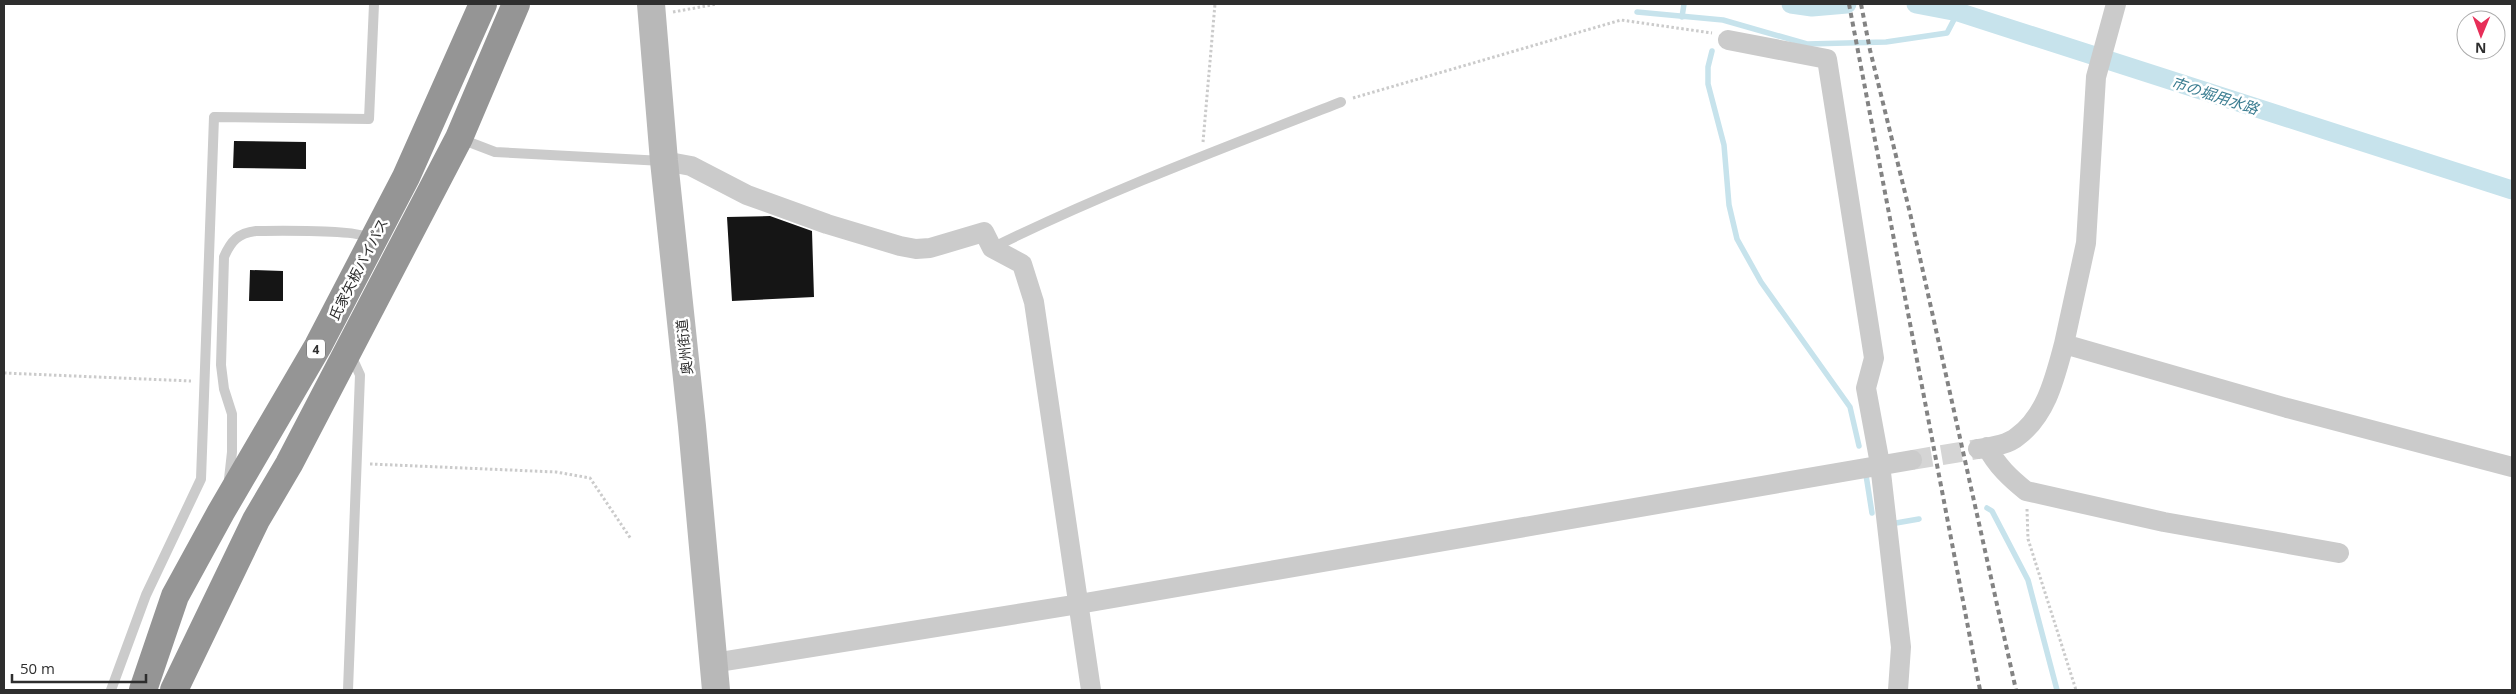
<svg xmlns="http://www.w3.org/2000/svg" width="2516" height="694" font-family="'Open Sans','Noto Sans JP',sans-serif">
	<rect width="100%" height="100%" fill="#fff"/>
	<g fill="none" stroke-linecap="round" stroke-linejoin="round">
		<path stroke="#c7e3ec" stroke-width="5.5" d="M 1637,12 L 1723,20 L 1807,44 L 1886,42 L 1947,33 L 1958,12
			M 1682,17 L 1684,4
			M 1712,51 L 1708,67 L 1708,84 L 1724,145 L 1729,205 L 1737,239 L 1761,282 L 1850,407 L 1859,446
			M 1866,475 L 1872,513
			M 1987,508 L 1992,511 L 2028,580 L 2057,690
			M 1896,523 L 1919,519"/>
		<path stroke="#c7e3ec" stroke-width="19" d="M 1791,4 L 1812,7 L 1847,4
			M 1916,4 L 1958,12 L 2512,190"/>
	</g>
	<path fill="#151515" d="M 234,141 L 306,142 L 306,169 L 233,168 Z
		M 770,216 L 812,231 L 814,297 L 732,301 L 727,217 Z
		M 250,270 L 283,271 L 283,301 L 249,301 Z"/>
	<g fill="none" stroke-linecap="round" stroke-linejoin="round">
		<path stroke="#d5d5d5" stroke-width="20" stroke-dasharray="20 10" stroke-linecap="butt" d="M 1912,460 L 1978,449"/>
		<path stroke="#cbcbcb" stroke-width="3" stroke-dasharray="2.5 2.5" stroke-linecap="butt" d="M 673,12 L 717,4
			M 1353,98 L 1621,20 L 1712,33
			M 1203,142 L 1215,4
			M 4,373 L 191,381
			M 370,464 L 556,472 L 590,478 L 631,539
			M 2027,509 L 2028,539 L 2076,690"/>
		<path stroke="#cbcbcb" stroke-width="10" d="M 461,139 L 495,152 L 663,161
			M 992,248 C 1105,192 1223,148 1341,102
			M 346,358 L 355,364 L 360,375 L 348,690
			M 229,479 L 232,452 L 232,414 L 224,389 L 221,365 L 224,257 C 231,241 238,233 256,231 C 274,231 361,229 371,239
			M 111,690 L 146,595 L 201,479 L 214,117 L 369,119 L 374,4"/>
		<path stroke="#cbcbcb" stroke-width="20" d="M 1728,40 L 1827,59 L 1874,358 L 1866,388 L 1880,464 L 1901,647 L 1898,690
			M 664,161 L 691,166 L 747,195 L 827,224 L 900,246 L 916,249 L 930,248 L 984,232 L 992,248 L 1022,264 L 1034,302 L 1091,690
			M 2064,344 L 2086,243 L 2096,77 L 2116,4
			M 1987,447 C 1997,466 2010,478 2026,491 L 2164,522 L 2339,553
			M 1978,449 C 1991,447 2008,445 2018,436 C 2047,414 2055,377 2064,344 L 2287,408 L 2512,467
			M 713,663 L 1079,604 L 1912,460"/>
		<path stroke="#b8b8b8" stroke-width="28" d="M 651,4 L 664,161 L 692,426 L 716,690"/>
		<path stroke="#959595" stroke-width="28" d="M 143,690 L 175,596 L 221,512 L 318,346 L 406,177 L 483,4
			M 174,690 L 256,520 L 289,464 L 459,138 L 516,4"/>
		<path stroke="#838383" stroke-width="4" stroke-dasharray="5 4" stroke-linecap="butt" d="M 1849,4 L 1980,690
			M 1861,4 L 1870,50 L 1910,213 L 2016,690"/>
	</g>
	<g text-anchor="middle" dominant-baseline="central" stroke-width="5" stroke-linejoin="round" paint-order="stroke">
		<rect fill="#fff" stroke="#6d6d6d" stroke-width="1" x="307" y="339.5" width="18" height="19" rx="4"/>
		<g font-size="12" font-weight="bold" fill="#2e2e2e">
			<text x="316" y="349">4</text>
		</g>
		<g font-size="14" fill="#2e2e2e" stroke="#fff">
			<text transform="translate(358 269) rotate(-63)">氏家矢板バイパス</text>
			<text transform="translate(684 347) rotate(-96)">奥州街道</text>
		</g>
		<g font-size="15" font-style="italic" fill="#3b7d91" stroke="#fff">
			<text transform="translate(2215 95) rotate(18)">市の堀用水路</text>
		</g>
	</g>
	<rect width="2516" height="694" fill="none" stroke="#2e2e2e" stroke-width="10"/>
	<g transform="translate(2481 35) rotate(181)"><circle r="24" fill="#ffffff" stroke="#ababab"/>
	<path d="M0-4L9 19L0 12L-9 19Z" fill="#e72e58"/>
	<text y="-8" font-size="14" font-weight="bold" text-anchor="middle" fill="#2e2e2e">N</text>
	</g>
	<path d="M12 674v8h134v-8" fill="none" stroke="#2e2e2e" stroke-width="2.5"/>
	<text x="20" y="674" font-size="15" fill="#2e2e2e" stroke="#ffffff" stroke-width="4" paint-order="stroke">50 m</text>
</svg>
